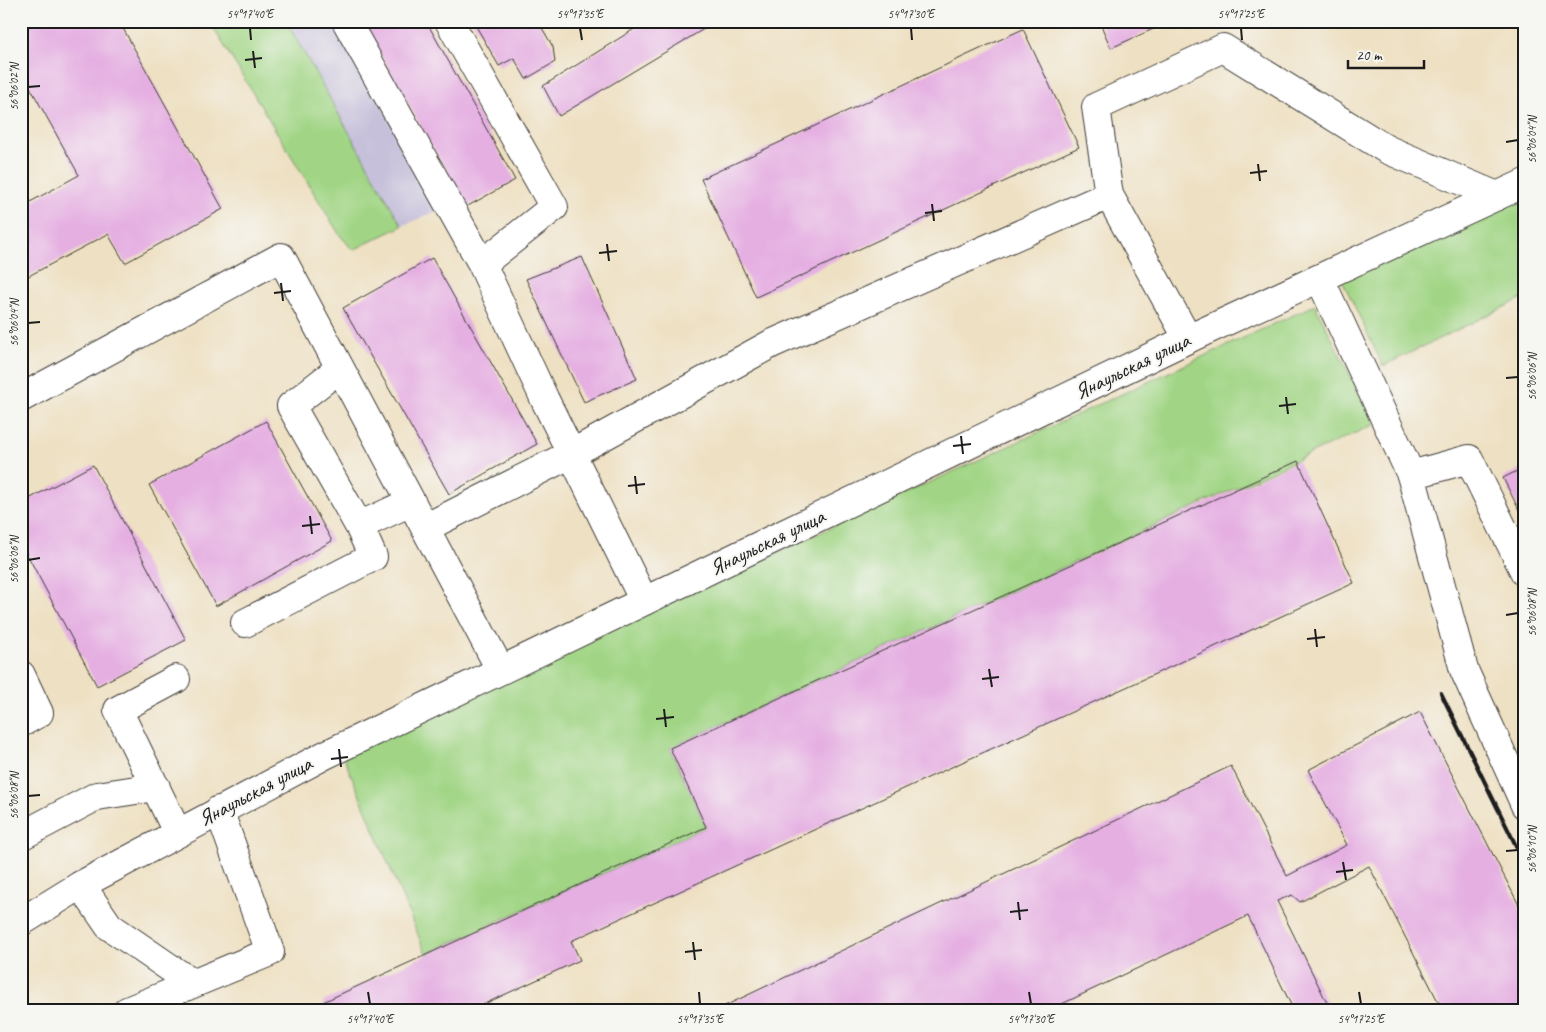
<svg xmlns="http://www.w3.org/2000/svg" width="1546" height="1032" font-family="Caveat,sans-serif">
	<rect width="100%" height="100%" fill="#f6f6f2"/>
	<filter id="ink" filterUnits="userSpaceOnUse"><feTurbulence type="fractalNoise" baseFrequency=".02" numOctaves="2"/><feDisplacementMap in="SourceGraphic" scale="10" xChannelSelector="R" yChannelSelector="G"/><feConvolveMatrix kernelMatrix="1 2 1 2 8 2 1 2 1" color-interpolation-filters="sRGB"/></filter>
	<filter id="wash" filterUnits="userSpaceOnUse"><feTurbulence type="fractalNoise" baseFrequency=".0096" numOctaves="4" result="noise"/><feDisplacementMap in="SourceGraphic" scale="20" xChannelSelector="R" yChannelSelector="G"/><feGaussianBlur stdDeviation="1.12" result="paint"/><feColorMatrix in="noise" values="0 0 0 0 0 0 0 0 0 0 0 0 0 0 0 0 0 1.4 0 .05"/><feComposite in="paint" operator="in"/></filter>
	<g filter="url(#wash)">
		<rect width="100%" height="100%" fill="#eee0c2"/>
		<path fill="#c6c0da" d="M 286,21 L 333,21 L 441,209 L 402,226 Z"/>
		<path fill="#a1d585" stroke="#5e7850" d="M 209,21 L 286,21 L 402,226 L 353,250 L 339,234 Z
			M 1525,191 L 1525,297 L 1383,366 L 1342,280 Z
			M 1315,305 L 1375,424 L 670,748 L 706,827 L 426,954 L 342,753 Z"/>
		<g id="blocks">
			<path fill="#e5afe2" d="M 39,21 L 119,21 L 223,209 L 125,263 L 108,234 L 21,280 L 21,207 L 79,175 L 21,71 L 21,31 Z
				M 362,21 L 426,21 L 515,180 L 466,207 Z
				M 473,21 L 538,21 L 553,47 L 555,62 L 526,79 L 514,58 L 499,66 Z
				M 647,21 L 717,21 L 559,116 L 543,86 Z
				M 1099,21 L 1171,21 L 1111,48 Z
				M 1023,29 L 1079,147 L 756,297 L 701,179 Z
				M 582,257 L 637,379 L 584,402 L 526,279 Z
				M 432,258 L 537,444 L 449,494 L 343,308 Z
				M 266,421 L 332,541 L 216,606 L 149,485 Z
				M 1298,461 L 1354,583 L 571,941 L 580,960 L 469,1011 L 327,1011 L 323,1002 L 706,827 L 670,748 Z
				M 93,465 L 186,640 L 97,686 L 21,543 L 21,503 Z
				M 1525,467 L 1525,522 L 1503,478 Z
				M 1420,712 L 1525,917 L 1525,1011 L 1443,1011 L 1369,866 L 1300,902 L 1292,895 L 1277,901 L 1331,1011 L 1294,1011 L 1248,916 L 1047,1011 L 714,1011 L 1231,766 L 1287,876 L 1347,845 L 1308,770 Z
				M 1347,1005 L 1349,1011 L 1335,1011 Z"/>
		</g>
	</g>
	<g filter="url(#ink)">
		<use href="#blocks" fill-opacity="0" stroke="#3c3935" stroke-width="1"/>
		<g fill="none" stroke-linecap="round" stroke-linejoin="round">
			<defs>
				<path id="minor" d="M 346,21 L 482,264 L 545,400 L 644,601
					M 449,21 L 554,207 L 482,264
					M 1320,279 L 1411,475 L 1464,670 L 1525,805
					M 1188,339 L 1109,195 L 1096,107 L 1223,48 L 1386,149 L 1497,196
					M 340,368 L 291,406 L 359,526
					M 21,398 L 281,257 L 500,669
					M 1411,475 L 1469,459 L 1525,573
					M 425,528 L 571,454 L 771,344 L 1109,195
					M 245,623 L 373,557 L 359,526 L 411,502
					M 21,675 L 39,713 L 21,723
					M 176,679 L 118,710 L 177,832
					M 21,836 L 97,796 L 156,787
					M 81,885 L 109,926 L 192,983
					M 127,1011 L 270,952 L 219,810"/>
				<path id="major" d="M 21,922 L 81,885 L 325,755 L 1188,339 L 1525,183"/>
			</defs>
			<use href="#minor" stroke="#3c3935" stroke-width="30"/>
			<use href="#major" stroke="#3c3935" stroke-width="30"/>
			<use href="#minor" stroke="#fff" stroke-width="28"/>
			<use href="#major" stroke="#fff" stroke-width="28"/>
			<path stroke="#1c1c1c" stroke-width="4" d="M 1441,693 L 1525,864"/>
		</g>
	</g>
	<path fill="none" stroke="#1c1c1c" stroke-width="2" d="M 250,28 L 251,40M 580,28 L 582,40M 911,28 L 912,40M 1241,28 L 1242,40M 253,51 L 255,68M 245,60 L 262,58M 28,87 L 40,86M 1506,142 L 1518,140M 1258,164 L 1260,181M 1250,173 L 1267,171M 932,204 L 934,221M 925,213 L 942,211M 607,244 L 609,261M 599,253 L 617,251M 281,283 L 283,301M 274,293 L 291,291M 28,323 L 40,322M 1506,378 L 1518,377M 1286,397 L 1288,414M 1279,406 L 1296,404M 961,436 L 963,454M 953,446 L 971,444M 635,476 L 637,494M 628,486 L 645,484M 310,516 L 312,534M 302,526 L 320,524M 28,560 L 40,558M 1506,615 L 1518,613M 1315,629 L 1317,647M 1307,639 L 1325,637M 989,669 L 992,687M 982,679 L 999,677M 664,709 L 666,727M 656,719 L 674,717M 339,749 L 341,767M 331,759 L 348,757M 28,796 L 40,795M 1506,851 L 1518,850M 1343,862 L 1346,880M 1336,872 L 1353,870M 1018,902 L 1020,920M 1010,912 L 1028,910M 693,942 L 695,960M 685,952 L 702,950M 368,992 L 370,1004M 699,992 L 700,1004M 1029,992 L 1031,1004M 1359,992 L 1361,1004"/>
	<g text-anchor="middle" dominant-baseline="central" stroke-width="4" stroke-linejoin="round" paint-order="stroke">
		<g font-size="21" fill="#1c1c1c" stroke="#f6f6f2">
			<text transform="translate(1132 366) rotate(-26)">Янаульская улица</text>
			<text transform="translate(767 542) rotate(-26)">Янаульская улица</text>
			<text transform="translate(255 791) rotate(-28)">Янаульская улица</text>
		</g>
	</g>
	<rect width="1546" height="1032" fill="none" stroke="#f6f6f2" stroke-width="55"/>
	<path d="M1348 60v8h76v-8" fill="none" stroke="#1c1c1c" stroke-width="2.5"/>
	<text x="1356" y="60" font-size="15" fill="#1c1c1c" stroke="#f6f6f2" stroke-width="4" paint-order="stroke">20 m</text>
	<rect x="28" y="28" width="1490" height="976" fill="none" stroke="#1c1c1c" stroke-width="2"/>
	<g font-size="12" text-anchor="middle" fill="#1c1c1c">
		<text x="250" y="18">54°17'40"E</text>
		<text x="580" y="18">54°17'35"E</text>
		<text x="911" y="18">54°17'30"E</text>
		<text x="1241" y="18">54°17'25"E</text>
		<text transform="translate(14 87) rotate(-90)" y="4">56°06'02"N</text>
		<text transform="translate(1532 140) rotate(-90)" y="4">56°06'04"N</text>
		<text transform="translate(14 323) rotate(-90)" y="4">56°06'04"N</text>
		<text transform="translate(1532 377) rotate(-90)" y="4">56°06'06"N</text>
		<text transform="translate(14 560) rotate(-90)" y="4">56°06'06"N</text>
		<text transform="translate(1532 613) rotate(-90)" y="4">56°06'08"N</text>
		<text transform="translate(14 796) rotate(-90)" y="4">56°06'08"N</text>
		<text transform="translate(1532 850) rotate(-90)" y="4">56°06'10"N</text>
		<text x="370" y="1023">54°17'40"E</text>
		<text x="700" y="1023">54°17'35"E</text>
		<text x="1031" y="1023">54°17'30"E</text>
		<text x="1361" y="1023">54°17'25"E</text>
	</g>
</svg>
